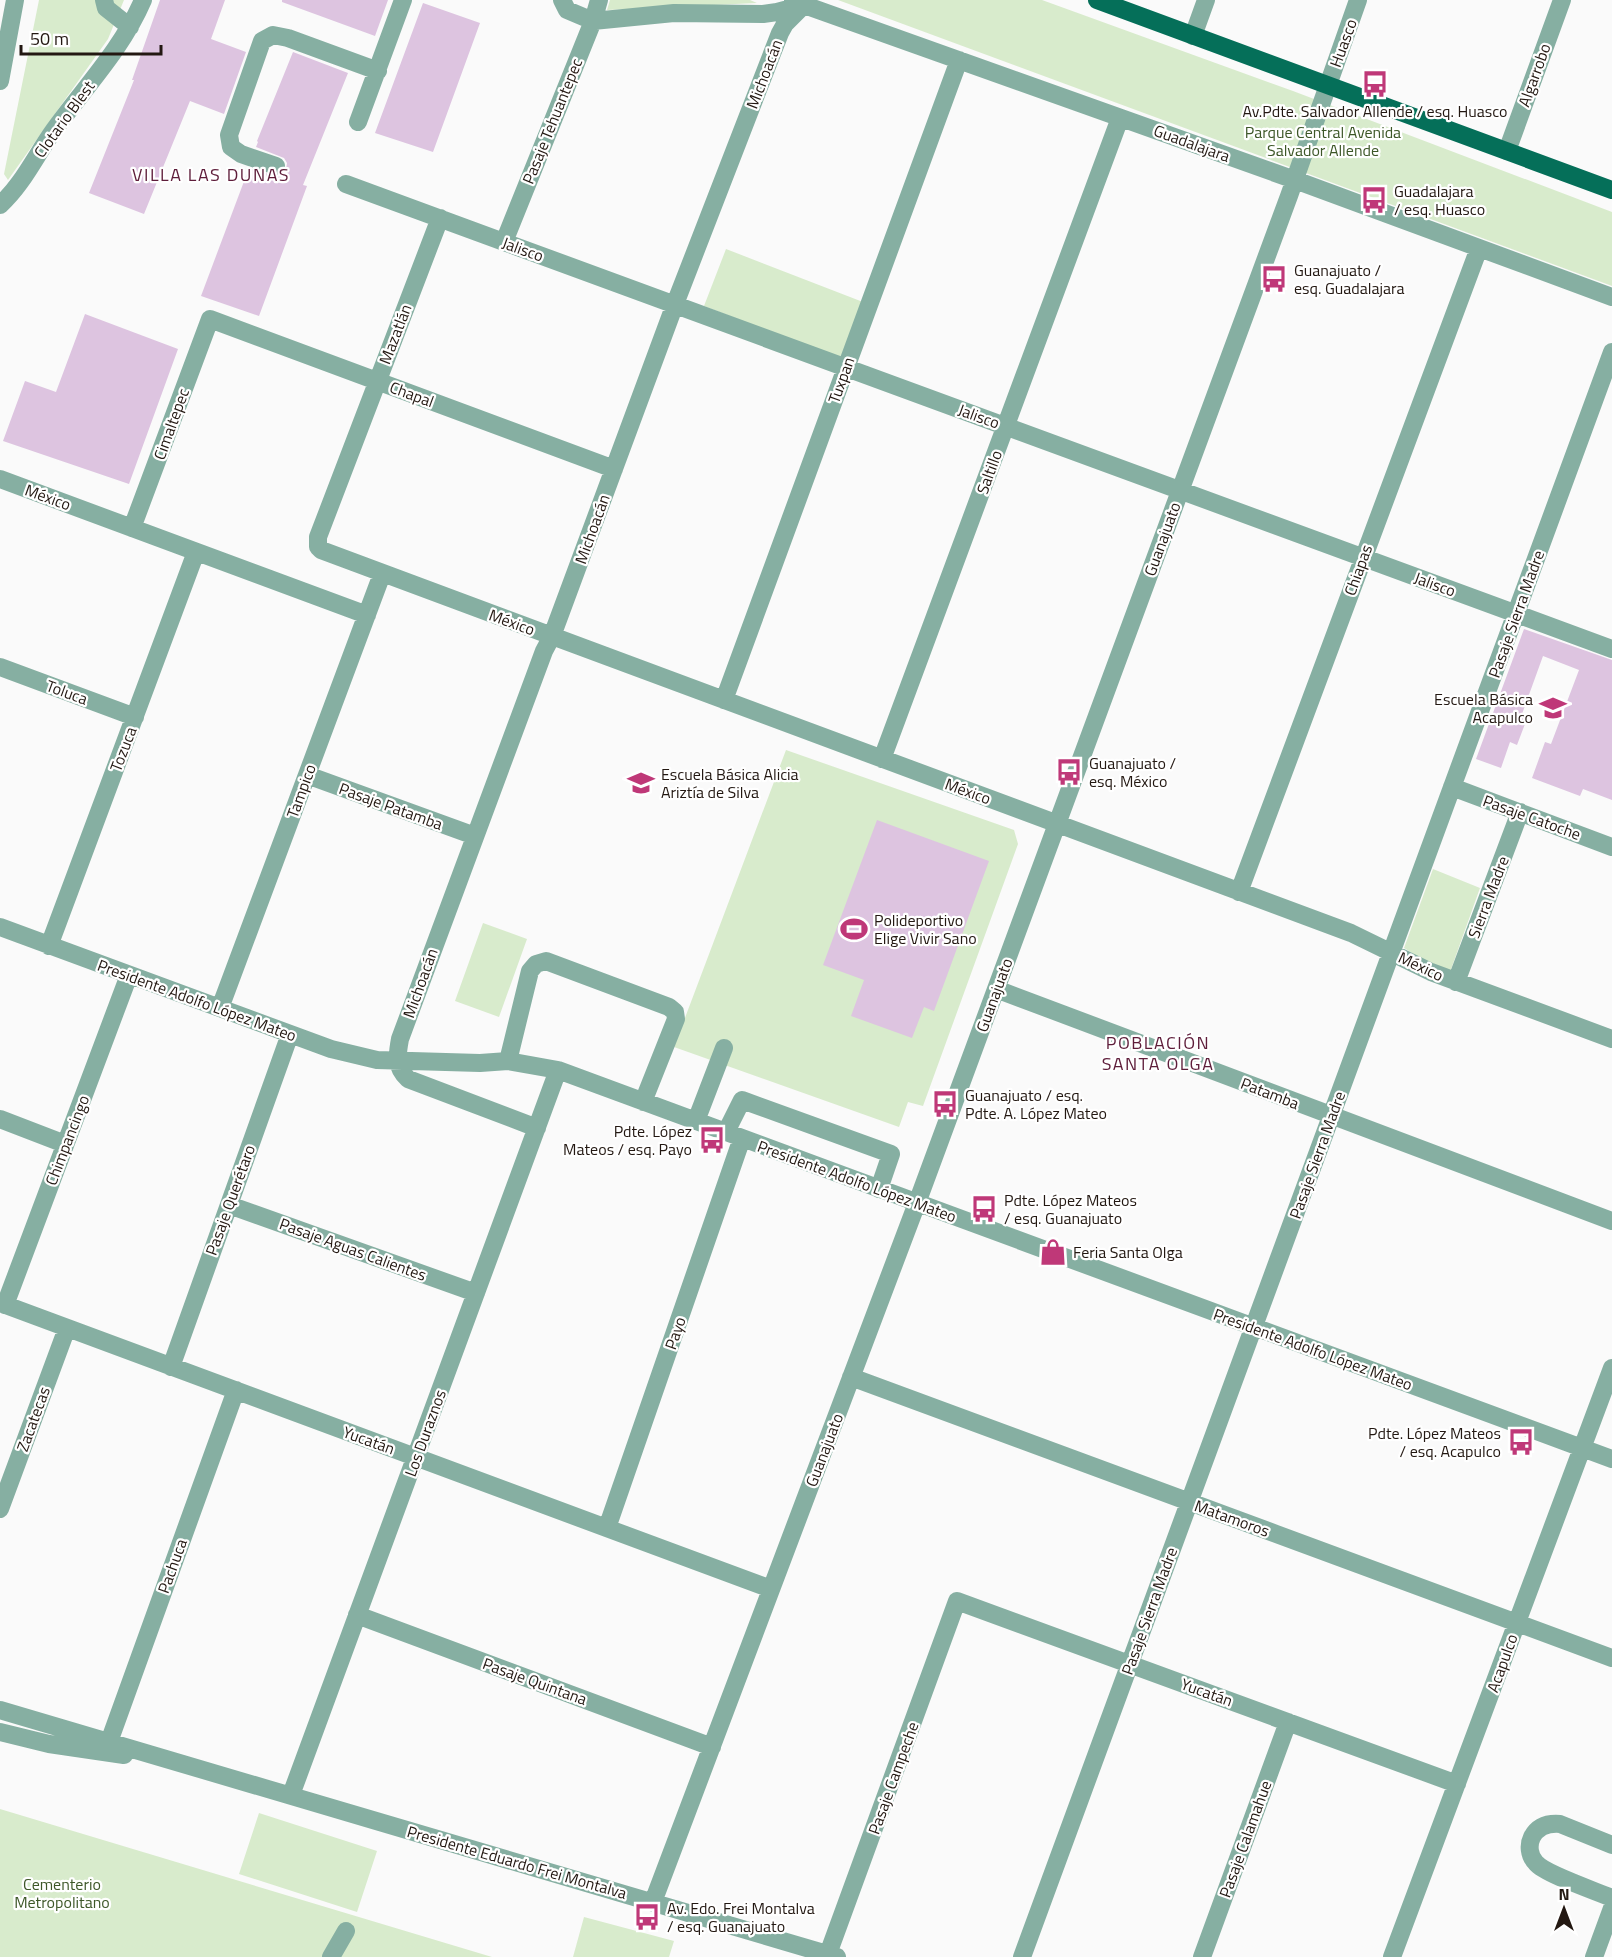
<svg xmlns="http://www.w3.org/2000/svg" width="1612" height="1957" font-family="'Titillium Web',sans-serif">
	<rect width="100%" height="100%" fill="#fafafa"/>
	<path fill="#d8ebcc" d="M 39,0 L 124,0 L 108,39 L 8,180 L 4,174 Z
		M 610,0 L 750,0 L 757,3 L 607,10 Z
		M 838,0 L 1042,0 L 1293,91 L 1612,212 L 1612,286 Z
		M 726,249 L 863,302 L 841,359 L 704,306 Z
		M 786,750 L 1014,830 L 1018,844 L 923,1106 L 908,1102 L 899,1127 L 674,1047 Z
		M 1433,869 L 1480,888 L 1450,972 L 1433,966 L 1404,948 Z
		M 483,923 L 527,939 L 499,1017 L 455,1001 Z
		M 0,1809 L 492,1957 L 0,1957 Z
		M 259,1813 L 377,1851 L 357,1912 L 239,1874 Z
		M 584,1917 L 674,1941 L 669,1957 L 573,1957 Z"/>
	<path fill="#ddc4e0" d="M 160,0 L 225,0 L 211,39 L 246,52 L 224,114 L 190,101 L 144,214 L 89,193 L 134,80 L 132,80 Z
		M 282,0 L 388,0 L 375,36 L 282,2 Z
		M 423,3 L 480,23 L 433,152 L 375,133 Z
		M 293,52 L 348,73 L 303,185 L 307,186 L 259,316 L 201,296 L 249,168 L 278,177 L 283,175 L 286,170 L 287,163 L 284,158 L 256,147 L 258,142 L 257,141 Z
		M 85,314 L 178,349 L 129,484 L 3,441 L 25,381 L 56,392 Z
		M 1524,629 L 1612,660 L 1612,800 L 1583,789 L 1580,796 L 1532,778 L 1545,742 L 1551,744 L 1579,670 L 1543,656 L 1522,714 L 1528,716 L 1517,745 L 1510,742 L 1501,768 L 1476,759 Z
		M 877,820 L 989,861 L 934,1011 L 924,1007 L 912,1038 L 851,1016 L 864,980 L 823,965 Z"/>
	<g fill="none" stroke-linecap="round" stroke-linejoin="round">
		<path stroke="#86afa2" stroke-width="18" d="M 104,0 L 106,8 L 130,27
			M 562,0 L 567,10 L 593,21 L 674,13 L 763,14 L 777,12 L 803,5
			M 793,1 L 1295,180 L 1612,297
			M 1193,36 L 1206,0
			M 0,81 L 15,0
			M 358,122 L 403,0
			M 1507,151 L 1562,0
			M 276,166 L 241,154 L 231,147 L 229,135 L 262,41 L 273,35 L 288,38 L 378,71
			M 346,184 L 1612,649
			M 0,205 C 23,184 36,155 54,130 C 85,87 122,49 143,0
			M 440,218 L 318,537 L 318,547 L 321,550 L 1351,933 L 1431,972 L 1612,1039
			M 504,242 L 593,21 L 599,0
			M 0,479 L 367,615
			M 132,528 L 210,319 L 614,469
			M 0,667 L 135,717
			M 724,700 L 959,60
			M 882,759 L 1120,118
			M 307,775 L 475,836
			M 1452,787 L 1612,847
			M 1239,892 L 1479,248
			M 0,927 L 331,1049 L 377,1060 L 480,1063 L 508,1061 L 558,1070 L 1612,1459
			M 49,946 L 196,552
			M 1456,982 L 1520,812
			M 996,989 L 1612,1221
			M 220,1008 L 382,574
			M 508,1061 L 530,971 L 536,964 L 546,961 L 669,1007 L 675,1012 L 676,1019 L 643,1102
			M 0,1119 L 65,1144
			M 696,1121 L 724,1048
			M 537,1128 L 408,1079 C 395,1067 397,1055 400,1039 L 544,651 L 552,636 L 675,304 L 780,33 L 785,24 L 804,5
			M 726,1132 L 742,1100 L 891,1154 L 879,1189
			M 229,1205 L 476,1293
			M 0,1303 L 771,1589
			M 5,1305 L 129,975
			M 171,1367 L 290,1034
			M 851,1377 L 1612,1658
			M 0,1509 L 67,1328
			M 607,1528 L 742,1138
			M 357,1615 L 712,1747
			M 0,1710 L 837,1957
			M 0,1732 L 49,1744 L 124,1755
			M 109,1742 L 236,1390
			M 291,1795 L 558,1070
			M 1612,1845 L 1560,1824 C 1548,1823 1538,1826 1532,1837 C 1528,1845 1529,1856 1536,1863 C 1545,1874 1596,1891 1612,1898
			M 653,1902 L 917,1203 L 1289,196 L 1358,0
			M 828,1954 L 957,1601 L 1457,1784
			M 331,1957 L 346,1931
			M 1022,1957 L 1612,352
			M 1202,1957 L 1288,1722
			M 1392,1957 L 1612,1368
			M 1594,1957 L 1612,1908"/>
		<path stroke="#056f59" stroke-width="18" d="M 1097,0 L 1612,190"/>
	</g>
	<defs>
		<symbol id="bus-bare" viewBox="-9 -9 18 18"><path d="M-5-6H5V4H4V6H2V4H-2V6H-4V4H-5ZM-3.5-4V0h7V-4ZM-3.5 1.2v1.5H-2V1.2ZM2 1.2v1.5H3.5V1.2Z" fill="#bf3878" stroke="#fff" stroke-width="2.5" paint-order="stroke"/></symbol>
		<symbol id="school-bare" viewBox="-9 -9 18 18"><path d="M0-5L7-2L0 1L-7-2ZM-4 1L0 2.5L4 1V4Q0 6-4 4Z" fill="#bf3878" stroke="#fff" stroke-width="2.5" paint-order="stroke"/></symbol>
		<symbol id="stadium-bare" viewBox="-9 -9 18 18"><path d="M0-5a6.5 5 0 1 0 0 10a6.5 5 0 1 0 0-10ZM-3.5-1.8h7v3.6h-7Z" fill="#bf3878" stroke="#fff" stroke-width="2.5" paint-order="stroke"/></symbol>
		<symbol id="shop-bare" viewBox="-9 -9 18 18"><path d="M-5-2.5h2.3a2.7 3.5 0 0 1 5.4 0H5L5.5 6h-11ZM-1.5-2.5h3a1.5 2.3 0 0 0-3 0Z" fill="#bf3878" stroke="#fff" stroke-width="2.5" paint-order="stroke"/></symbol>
	</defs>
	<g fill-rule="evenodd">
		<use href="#bus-bare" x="1356" y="65" width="38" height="38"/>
		<use href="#bus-bare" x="1355" y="181" width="38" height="38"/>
		<use href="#bus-bare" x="1255" y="260" width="38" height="38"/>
		<use href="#school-bare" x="1534" y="689" width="38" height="38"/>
		<use href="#bus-bare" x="1050" y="753" width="38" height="38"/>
		<use href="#school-bare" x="622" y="764" width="38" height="38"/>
		<use href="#stadium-bare" x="835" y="910" width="38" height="38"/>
		<use href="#bus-bare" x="926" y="1085" width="38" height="38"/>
		<use href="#bus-bare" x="693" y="1121" width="38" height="38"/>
		<use href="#bus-bare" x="965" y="1190" width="38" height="38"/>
		<use href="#shop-bare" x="1034" y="1233" width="38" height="38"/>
		<use href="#bus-bare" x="1502" y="1423" width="38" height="38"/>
		<use href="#bus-bare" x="628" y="1898" width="38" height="38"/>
	</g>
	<g text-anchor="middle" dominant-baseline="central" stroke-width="4.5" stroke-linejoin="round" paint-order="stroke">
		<g font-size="16" fill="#231812" stroke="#fff">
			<text transform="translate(1343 43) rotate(-70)">Huasco</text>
			<text transform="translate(764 74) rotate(-69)">Michoacán</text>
			<text transform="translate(1534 75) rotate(-70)">Algarrobo</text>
			<text transform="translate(64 119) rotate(-54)">Clotario Blest</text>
			<text transform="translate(552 121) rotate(-68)">Pasaje Tehuantepec</text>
			<text transform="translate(1192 143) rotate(20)">Guadalajara</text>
			<text transform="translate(523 249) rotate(20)">Jalisco</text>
			<text transform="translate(395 334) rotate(-69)">Mazatlán</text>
			<text transform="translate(841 380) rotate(-70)">Tuxpan</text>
			<text transform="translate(412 394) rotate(20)">Chapal</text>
			<text transform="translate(979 416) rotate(20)">Jalisco</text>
			<text transform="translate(171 424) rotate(-70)">Cimaltepec</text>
			<text transform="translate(989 472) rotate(-70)">Saltillo</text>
			<text transform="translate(48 497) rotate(20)">México</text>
			<text transform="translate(592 529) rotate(-70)">Michoacán</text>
			<text transform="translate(1162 539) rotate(-70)">Guanajuato</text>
			<text transform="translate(1358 570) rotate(-70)">Chiapas</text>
			<text transform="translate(1435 584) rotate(20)">Jalisco</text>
			<text transform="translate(1516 614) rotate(-70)">Pasaje Sierra Madre</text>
			<text transform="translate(512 622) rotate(20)">México</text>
			<text transform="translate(67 692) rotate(20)">Toluca</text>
			<text transform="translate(123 749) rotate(-69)">Tozuca</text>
			<text transform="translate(301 791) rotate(-70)">Tampico</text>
			<text transform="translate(968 791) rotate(20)">México</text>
			<text transform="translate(391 806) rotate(20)">Pasaje Patamba</text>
			<text transform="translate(1532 817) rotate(20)">Pasaje Catoche</text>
			<text transform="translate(1488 897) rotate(-69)">Sierra Madre</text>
			<text transform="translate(1421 966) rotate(25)">México</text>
			<text transform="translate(420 983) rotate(-70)">Michoacán</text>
			<text transform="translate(994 995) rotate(-70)">Guanajuato</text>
			<text transform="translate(197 1000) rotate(20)">Presidente Adolfo López Mateo</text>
			<text transform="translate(1270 1093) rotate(21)">Patamba</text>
			<text transform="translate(67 1140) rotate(-69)">Chimpancingo</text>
			<text transform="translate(1317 1155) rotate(-70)">Pasaje Sierra Madre</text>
			<text transform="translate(857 1181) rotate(20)">Presidente Adolfo López Mateo</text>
			<text transform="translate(230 1200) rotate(-70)">Pasaje Querétaro</text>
			<text transform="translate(353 1249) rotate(20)">Pasaje Aguas Calientes</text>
			<text transform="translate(675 1333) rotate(-71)">Payo</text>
			<text transform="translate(1313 1349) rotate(20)">Presidente Adolfo López Mateo</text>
			<text transform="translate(33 1419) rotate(-70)">Zacatecas</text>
			<text transform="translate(425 1433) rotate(-70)">Los Duraznos</text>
			<text transform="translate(369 1440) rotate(20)">Yucatán</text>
			<text transform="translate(824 1450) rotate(-69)">Guanajuato</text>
			<text transform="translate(1232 1518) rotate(20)">Matamoros</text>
			<text transform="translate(172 1566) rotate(-70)">Pachuca</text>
			<text transform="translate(1149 1611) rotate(-70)">Pasaje Sierra Madre</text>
			<text transform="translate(1502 1663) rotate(-70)">Acapulco</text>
			<text transform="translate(535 1681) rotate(20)">Pasaje Quintana</text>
			<text transform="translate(1207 1692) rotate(20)">Yucatán</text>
			<text transform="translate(893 1778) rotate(-70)">Pasaje Campeche</text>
			<text transform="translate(1245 1839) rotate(-70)">Pasaje Calamahue</text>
			<text transform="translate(517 1862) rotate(16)">Presidente Eduardo Frei Montalva</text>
		</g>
		<g font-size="16" fill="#231812" stroke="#fff" text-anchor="start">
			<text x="1375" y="111" text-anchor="middle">Av.Pdte. Salvador Allende / esq. Huasco</text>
			<text x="1394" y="191">Guadalajara<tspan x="1394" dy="18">/ esq. Huasco</tspan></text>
			<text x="1294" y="270">Guanajuato /<tspan x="1294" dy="18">esq. Guadalajara</tspan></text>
			<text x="1533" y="699" text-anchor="end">Escuela Básica<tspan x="1533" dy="18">Acapulco</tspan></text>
			<text x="1089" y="763">Guanajuato /<tspan x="1089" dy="18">esq. México</tspan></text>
			<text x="661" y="774">Escuela Básica Alicia<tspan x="661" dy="18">Ariztía de Silva</tspan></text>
			<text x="874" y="920">Polideportivo<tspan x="874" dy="18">Elige Vivir Sano</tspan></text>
			<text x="965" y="1095">Guanajuato / esq.<tspan x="965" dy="18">Pdte. A. López Mateo</tspan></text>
			<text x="692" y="1131" text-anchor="end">Pdte. López<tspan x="692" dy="18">Mateos / esq. Payo</tspan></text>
			<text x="1004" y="1200">Pdte. López Mateos<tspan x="1004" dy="18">/ esq. Guanajuato</tspan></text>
			<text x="1073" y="1252">Feria Santa Olga</text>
			<text x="1501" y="1433" text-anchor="end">Pdte. López Mateos<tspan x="1501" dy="18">/ esq. Acapulco</tspan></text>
			<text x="667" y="1908">Av. Edo. Frei Montalva<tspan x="667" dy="18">/ esq. Guanajuato</tspan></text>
		</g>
		<g font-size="16" fill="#3d5728" stroke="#fff">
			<text x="1323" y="132">Parque Central Avenida<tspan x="1323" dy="18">Salvador Allende</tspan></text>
			<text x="62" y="1884">Cementerio<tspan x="62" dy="18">Metropolitano</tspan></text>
		</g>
		<g font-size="18" letter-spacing="1.5" fill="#5e1d3a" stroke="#fff">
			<text x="211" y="174">VILLA LAS DUNAS</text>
			<text x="1158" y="1042">POBLACIÓN<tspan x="1158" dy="21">SANTA OLGA</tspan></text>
		</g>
	</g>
	<g transform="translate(1564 1909)" stroke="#ffffff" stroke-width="4.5" paint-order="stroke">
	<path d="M0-4.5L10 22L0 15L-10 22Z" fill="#231812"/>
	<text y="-9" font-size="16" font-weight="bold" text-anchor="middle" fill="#231812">N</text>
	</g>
	<path d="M21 45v9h140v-9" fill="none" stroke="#231812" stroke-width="3"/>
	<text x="30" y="45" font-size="18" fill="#231812" stroke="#ffffff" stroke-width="4.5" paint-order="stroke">50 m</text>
</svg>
